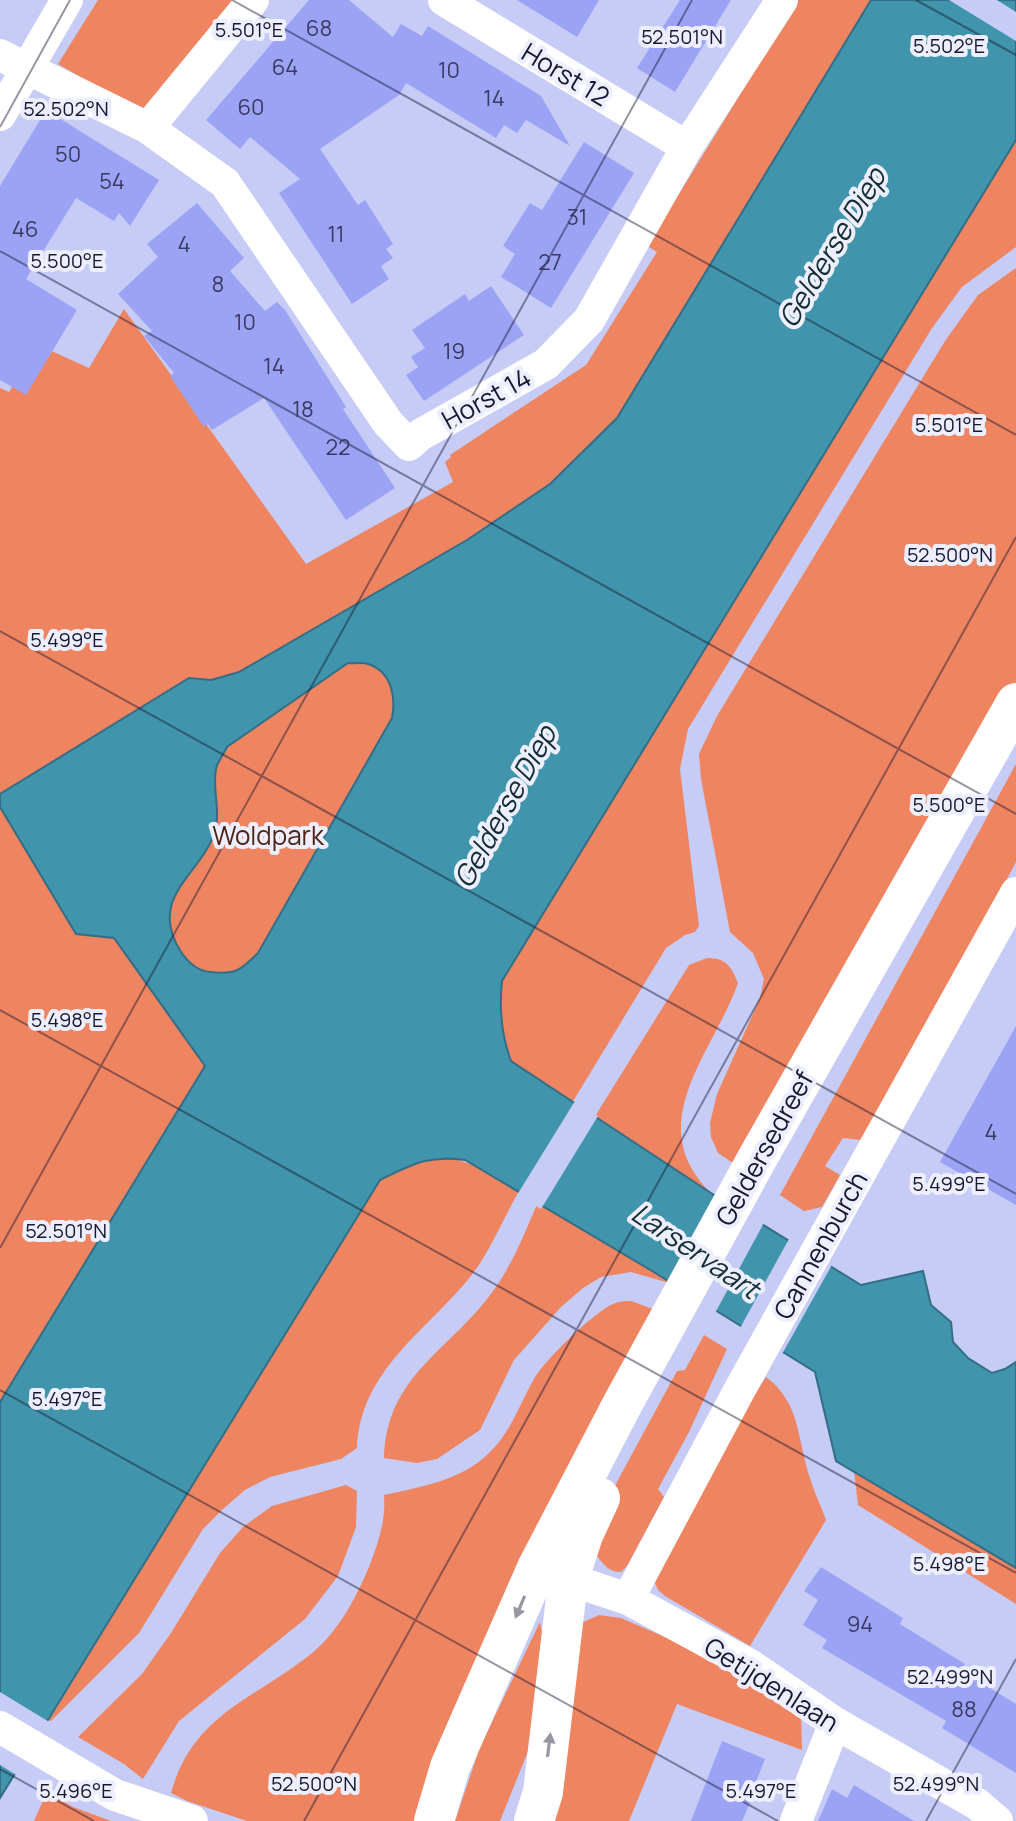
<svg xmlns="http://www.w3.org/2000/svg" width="1016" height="1821" font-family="Manrope,sans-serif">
	<rect width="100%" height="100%" fill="#c6ccf6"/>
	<path fill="#ef8461" d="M 98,0 L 243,0 L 143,114 L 58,64 Z
		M 798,0 L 1016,0 L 842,48 L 829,70 L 487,990 L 492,1058 L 599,1239 L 673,1284 L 631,1272 L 601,1277 L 583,1288 L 561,1307 L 514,1360 L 480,1430 L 437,1459 L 417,1463 L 384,1458 C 386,1375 452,1349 493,1291 C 513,1264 525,1232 538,1202 L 469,1153 L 397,1156 L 384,1178 C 450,1145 458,1156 519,1191 C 503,1219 490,1252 470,1277 C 428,1330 360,1370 357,1448 L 341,1459 L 270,1477 L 245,1490 L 223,1509 L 203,1529 L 139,1633 L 51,1721 L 49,1720 L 311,1291 L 0,1706 L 0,388 L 9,392 L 35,349 L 45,348 L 89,368 L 124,309 L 306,564 L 453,482 L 445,462 L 451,457 L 450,455 L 586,365 L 657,252 L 647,246 Z
		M 1016,140 L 1016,247 L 962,287 L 932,328 L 688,729 L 680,769 L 699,926 L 695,932 L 685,935 L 666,948 L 572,1103 C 559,1094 518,1071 510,1060 C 498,1042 499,1002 502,981 Z
		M 1016,268 L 1016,689 L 742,1169 L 718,1153 L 711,1137 L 710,1123 L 717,1094 L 760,998 L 764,979 L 753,953 L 730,932 L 701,779 L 699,754 L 717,716 L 945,341 L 978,295 Z
		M 1016,764 L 1016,862 L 883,1111 L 861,1140 L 843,1138 L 825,1166 L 840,1175 L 822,1207 L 804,1211 L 780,1195 Z
		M 707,958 C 726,958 731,966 738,983 C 714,1052 640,1124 711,1193 L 594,1118 L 689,965 Z
		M 631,1301 L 661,1312 L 417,1821 L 247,1821 L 187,1801 L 171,1793 C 193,1714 253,1700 311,1654 C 338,1632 356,1598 369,1567 C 378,1543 386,1522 384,1495 C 421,1487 463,1480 490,1452 C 511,1432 520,1403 534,1379 C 544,1361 594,1312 613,1304 C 619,1301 625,1301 631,1301 Z
		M 704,1335 L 727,1349 L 689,1432 L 658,1489 L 664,1497 L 627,1566 L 621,1572 C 609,1572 604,1565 597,1556 L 605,1504 L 677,1371 L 685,1370 Z
		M 766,1377 C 801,1403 797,1440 810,1478 C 814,1492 821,1506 826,1520 L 750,1646 L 665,1596 L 658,1590 L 653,1578 L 733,1428 Z
		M 854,1470 L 1016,1568 L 1016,1604 L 858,1505 Z
		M 346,1485 L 357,1491 L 356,1527 L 338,1576 L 305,1619 L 179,1721 L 143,1779 L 124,1764 L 78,1737 L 142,1674 L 171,1633 L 220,1553 L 243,1527 L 272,1506 Z
		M 599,1615 L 621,1618 L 688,1647 L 801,1712 L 802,1750 L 677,1704 L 629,1821 L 543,1821 L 570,1628 Z
		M 540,1622 L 544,1643 L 539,1724 L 500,1821 L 455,1821 L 480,1747 Z
		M 47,1792 L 73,1807 L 111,1821 L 34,1821 Z"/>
	<path fill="#4094ab" stroke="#336e86" stroke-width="2" fill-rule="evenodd" d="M 871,0 L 1016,0 L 1016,140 L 502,981 C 499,1009 501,1034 511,1061 L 711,1193 L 861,1285 L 923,1271 L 931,1305 L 951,1322 L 953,1342 L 968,1358 L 992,1373 L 1005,1369 L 1016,1362 L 1016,1568 L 836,1461 L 815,1372 L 652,1271 L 465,1160 C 427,1155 413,1164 380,1180 L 0,1798 L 0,1402 L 205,1066 L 114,938 L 76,934 L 0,807 L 0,794 L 189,678 L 211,680 L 239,672 L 467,540 L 550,484 L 617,418 ZM 348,663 C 354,664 362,662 368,664 C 392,672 396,697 392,718 L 258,953 C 241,970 236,975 210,972 C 198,971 188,962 181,952 C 146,896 202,875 215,831 C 221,812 212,789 216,769 C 217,762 224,754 227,747 Z"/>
	<path fill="#c6ccf6" d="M 949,0 L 997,0 L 1016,12 L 1016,41 Z
		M 575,1101 L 598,1116 L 541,1209 L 517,1195 Z
		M 723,1195 L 765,1221 L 714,1315 L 688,1299 Z
		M 790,1237 L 833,1263 L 781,1356 L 739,1330 Z
		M 0,1692 L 51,1723 L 18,1776 L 0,1765 Z"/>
	<path fill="#9ca3f4" d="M 309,0 L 349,0 L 393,37 L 401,24 L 422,36 L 428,26 L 541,96 L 570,146 L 526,120 L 517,133 L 504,125 L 496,138 L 406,83 L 399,95 L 320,149 L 358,205 L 365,200 L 393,244 L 386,249 L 393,258 L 381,266 L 389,279 L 352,304 L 279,193 L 300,179 L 250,137 L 240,149 L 206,120 Z
		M 517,0 L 599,0 L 577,37 Z
		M 680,0 L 731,0 L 675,92 L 637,68 Z
		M 46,110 L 159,180 L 130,226 L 119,213 L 114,221 L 76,198 L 26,279 L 77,310 L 26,395 L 0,380 L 0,186 Z
		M 584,142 L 634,173 L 551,308 L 501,277 L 515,254 L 503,246 L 530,203 L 542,210 Z
		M 197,203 L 244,258 L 230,271 L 265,311 L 277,302 L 285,310 L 346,407 L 343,409 L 395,488 L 346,520 L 264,398 L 212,430 L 208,424 L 204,427 L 170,376 L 174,373 L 144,336 L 152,331 L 118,294 L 158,257 L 147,244 Z
		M 491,286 L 524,335 L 424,401 L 406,375 L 418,367 L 411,357 L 425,348 L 412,330 L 465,294 L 469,301 Z
		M 1016,1026 L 1016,1205 L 940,1162 Z
		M 821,1567 L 903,1618 L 900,1624 L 965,1664 L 961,1670 L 1016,1704 L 1016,1773 L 942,1728 L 946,1721 L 822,1648 L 827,1640 L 803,1625 L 818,1600 L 804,1591 Z
		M 722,1741 L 765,1759 L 754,1787 L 757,1788 L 742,1821 L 691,1821 Z
		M 854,1785 L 914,1821 L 818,1821 L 832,1789 L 847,1798 Z"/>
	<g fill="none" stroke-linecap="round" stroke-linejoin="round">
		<path stroke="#fff" stroke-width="32" d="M 444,0 L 687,147
			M 0,55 L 148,128 L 253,0
			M 0,115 L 67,0
			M 148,128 L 225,183 L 388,423 L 409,445 L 420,435 L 546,364 L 589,320 L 687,147 L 782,0
			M 547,1572 L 628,1599 L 750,1665 L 835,1723 L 977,1804 L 997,1821
			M 628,1599 L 740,1389 L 1016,893
			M 0,1727 L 115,1795 L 192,1821
			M 796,1821 L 835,1723"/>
		<path stroke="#fff" stroke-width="40" d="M 434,1821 L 450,1767 L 537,1568 L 623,1403 L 758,1157 L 1016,703
			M 534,1821 L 543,1792 L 568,1581 L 583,1535 L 600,1498"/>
	</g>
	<defs><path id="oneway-solid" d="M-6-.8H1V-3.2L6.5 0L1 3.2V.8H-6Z" transform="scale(2)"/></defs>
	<g fill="#9697a2">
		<use href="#oneway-solid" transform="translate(520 1607) rotate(113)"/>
		<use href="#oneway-solid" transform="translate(549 1745) rotate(-83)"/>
	</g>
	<path fill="none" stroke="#161731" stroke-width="2" stroke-opacity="0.45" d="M 232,0 L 1016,435M 916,0 L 1016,55M 0,127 L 70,0M 0,251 L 1016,814M 0,631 L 1016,1194M 0,1010 L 1016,1573M 0,1248 L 692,0M 0,1390 L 778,1821M 0,1769 L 94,1821M 304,1821 L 1016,537M 926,1821 L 1016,1659"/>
	<g text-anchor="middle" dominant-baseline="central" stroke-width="8" stroke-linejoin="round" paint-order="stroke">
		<g font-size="22" fill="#383a62">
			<text x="319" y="28">68</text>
			<text x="285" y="67">64</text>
			<text x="449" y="70">10</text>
			<text x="494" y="98">14</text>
			<text x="251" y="107">60</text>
			<text x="68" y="154">50</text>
			<text x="112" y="181">54</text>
			<text x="577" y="217">31</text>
			<text x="25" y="229">46</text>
			<text x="336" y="234">11</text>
			<text x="184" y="244">4</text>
			<text x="550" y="262">27</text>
			<text x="218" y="284">8</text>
			<text x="245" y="322">10</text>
			<text x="454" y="351">19</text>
			<text x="274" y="366">14</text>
			<text x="303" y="409">18</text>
			<text x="338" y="447">22</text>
			<text x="991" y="1132">4</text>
			<text x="860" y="1624">94</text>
			<text x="964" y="1709">88</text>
		</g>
		<g font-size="26" fill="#161731" stroke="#edeffe">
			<text transform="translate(566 74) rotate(31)">Horst 12</text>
			<text transform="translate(486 398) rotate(-29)">Horst 14</text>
			<text transform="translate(764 1148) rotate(-61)">Geldersedreef</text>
			<text transform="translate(820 1245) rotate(-61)">Cannenburch</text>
			<text transform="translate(772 1684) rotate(32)">Getijdenlaan</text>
		</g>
		<g font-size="26" fill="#4e2314" stroke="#edeffe">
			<text x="268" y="835">Woldpark</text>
		</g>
		<g font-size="28" font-style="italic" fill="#132d35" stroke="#edeffe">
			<text transform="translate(831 247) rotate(-59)">Gelderse Diep</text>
			<text transform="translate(504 806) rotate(-61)">Gelderse Diep</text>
			<text transform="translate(696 1250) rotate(34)">Larservaart</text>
		</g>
	</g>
	<g font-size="20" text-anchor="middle" fill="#161731" stroke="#edeffe" stroke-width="8" stroke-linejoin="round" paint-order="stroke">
		<text x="249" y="37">5.501°E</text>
		<text x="682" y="44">52.501°N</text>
		<text x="949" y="53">5.502°E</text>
		<text x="66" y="116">52.502°N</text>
		<text x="67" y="268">5.500°E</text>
		<text x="949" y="432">5.501°E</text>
		<text x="950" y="562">52.500°N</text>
		<text x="67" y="647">5.499°E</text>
		<text x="949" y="812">5.500°E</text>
		<text x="67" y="1027">5.498°E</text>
		<text x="949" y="1191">5.499°E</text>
		<text x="66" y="1238">52.501°N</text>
		<text x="67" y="1406">5.497°E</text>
		<text x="949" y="1571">5.498°E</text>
		<text x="950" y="1684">52.499°N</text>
		<text x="314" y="1791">52.500°N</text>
		<text x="936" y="1791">52.499°N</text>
		<text x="76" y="1798">5.496°E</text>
		<text x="761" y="1798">5.497°E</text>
	</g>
</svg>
